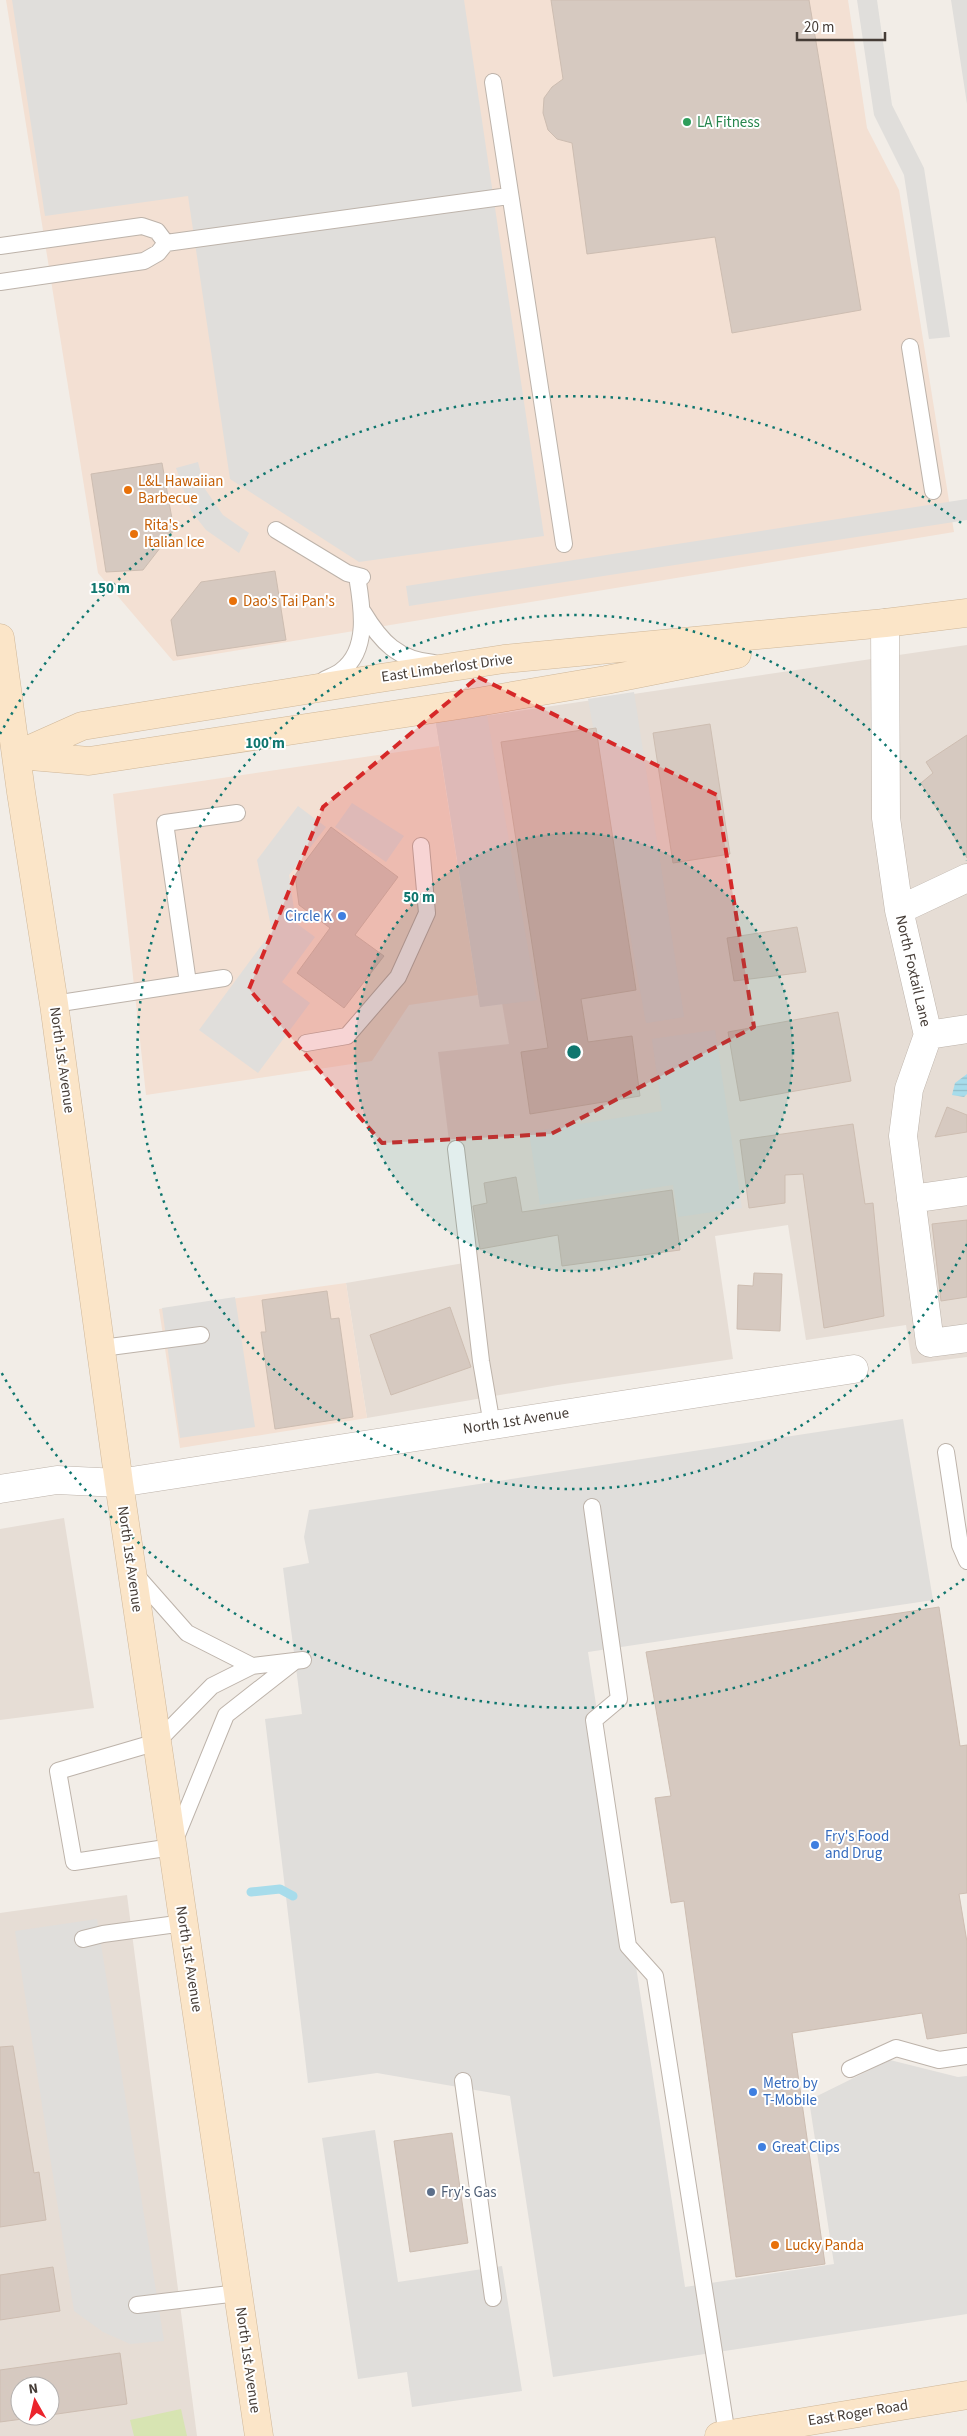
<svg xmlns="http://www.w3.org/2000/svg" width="967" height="2436" font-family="'Source Sans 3',sans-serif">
	<defs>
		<pattern id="water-rules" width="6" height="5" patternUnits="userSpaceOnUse" patternTransform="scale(1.25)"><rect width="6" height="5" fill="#a7dceb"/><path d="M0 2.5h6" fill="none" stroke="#91beca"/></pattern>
	</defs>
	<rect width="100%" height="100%" fill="#f2ede7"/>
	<path fill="#e6ddd5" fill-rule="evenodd" d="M 967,645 L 967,1357 L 912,1364 L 906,1325 L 806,1340 L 788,1225 L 715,1236 L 733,1359 L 558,1385 L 367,1418 L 346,1283 L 464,1263 L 438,1052 L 509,1044 L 502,1003 L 480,1007 L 436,723 Z
		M 64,1518 L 94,1708 L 0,1720 L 0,1529 Z
		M 127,1895 L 197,2436 L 0,2436 L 0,1913 ZM 20,2386 L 50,2386 L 50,2416 L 20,2416 Z"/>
	<path fill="#f3e0d3" d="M 6,0 L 848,0 L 867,128 L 899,190 L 954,532 L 173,661 L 98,573 Z
		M 439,746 L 478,995 L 409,1005 L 372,1061 L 146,1095 L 113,794 Z
		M 346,1283 L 367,1418 L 180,1448 L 159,1309 Z"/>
	<path fill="#d7e4b2" d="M 181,2409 L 187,2436 L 134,2436 L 130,2420 Z"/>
	<path fill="#e0dedb" d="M 12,0 L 464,0 L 544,536 L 359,562 L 230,479 L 188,196 L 45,216 Z
		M 857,0 L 877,0 L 892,105 L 924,168 L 950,337 L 929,339 L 904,175 L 874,115 Z
		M 951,0 L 967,0 L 967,104 Z
		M 198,462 L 205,489 L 223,515 L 249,533 L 239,553 L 206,530 L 191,511 L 176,468 Z
		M 967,499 L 967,520 L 409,606 L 406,586 Z
		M 634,692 L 684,1017 L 646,1023 L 588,699 Z
		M 487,715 L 537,1000 L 480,1007 L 436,723 Z
		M 352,803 L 404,836 L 386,862 L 335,827 Z
		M 298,806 L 326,827 L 289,875 L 296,923 L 315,937 L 282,982 L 310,1003 L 258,1073 L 199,1030 L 272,931 L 257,860 Z
		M 715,1030 L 742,1208 L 678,1217 L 673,1185 L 540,1205 L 529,1132 L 662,1111 L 652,1039 Z
		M 235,1297 L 255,1427 L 180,1438 L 162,1308 Z
		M 903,1419 L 933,1600 L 588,1652 L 685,2287 L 834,2264 L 809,2100 L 890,2060 L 958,2077 L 967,2076 L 967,2314 L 553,2377 L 510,2096 L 377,2073 L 308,2083 L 265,1719 L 302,1714 L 283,1568 L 309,1563 L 304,1537 L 309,1510 Z
		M 97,1919 L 164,2341 L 130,2344 L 103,2332 L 74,2311 L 15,1931 Z
		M 375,2130 L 398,2282 L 502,2266 L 522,2391 L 412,2407 L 407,2372 L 358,2379 L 322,2138 Z"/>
	<path fill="url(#water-rules)" d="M 967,1074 L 967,1094 L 964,1097 L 952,1095 L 955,1083 Z"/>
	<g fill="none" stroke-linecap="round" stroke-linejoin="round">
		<path stroke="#a7dceb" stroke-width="9" d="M 251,1892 L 280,1889 L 293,1896"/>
	</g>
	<path fill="#d6c9c0" stroke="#cdbdb1" d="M 551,0 L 809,0 L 861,310 L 732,333 L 715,237 L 587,254 L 572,143 L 557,139 L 548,130 L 543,113 L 544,98 L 552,87 L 563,79 Z
		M 162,463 L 174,530 L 143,570 L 106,572 L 91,474 Z
		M 275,571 L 286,640 L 177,656 L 171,620 L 201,582 Z
		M 710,724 L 730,854 L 673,863 L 653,733 Z
		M 596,728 L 636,990 L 581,999 L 588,1042 L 632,1036 L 640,1096 L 530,1114 L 521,1052 L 548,1048 L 501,742 Z
		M 967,735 L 967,858 L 921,783 L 933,773 L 926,762 Z
		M 331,827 L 398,877 L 355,935 L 384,956 L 344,1008 L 297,973 L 330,928 L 299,905 L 295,875 Z
		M 797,927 L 806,972 L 734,981 L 727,938 Z
		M 838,1012 L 851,1081 L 740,1101 L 728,1032 Z
		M 947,1107 L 967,1115 L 967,1132 L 935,1137 Z
		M 853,1124 L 865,1204 L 873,1203 L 884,1316 L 824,1328 L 803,1174 L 785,1175 L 785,1203 L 749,1208 L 740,1140 Z
		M 516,1177 L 522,1212 L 672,1190 L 680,1250 L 562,1266 L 558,1235 L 480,1249 L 473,1206 L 487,1203 L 484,1183 Z
		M 967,1220 L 967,1297 L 941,1301 L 932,1224 Z
		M 754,1273 L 782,1274 L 780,1331 L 737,1329 L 738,1285 L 753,1286 Z
		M 327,1291 L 331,1319 L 339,1318 L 353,1417 L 275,1429 L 261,1332 L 266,1332 L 262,1300 Z
		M 450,1307 L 471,1367 L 391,1395 L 370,1335 Z
		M 939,1607 L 960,1746 L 967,1745 L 967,1893 L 959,1894 L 967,1942 L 967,2033 L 927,2039 L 922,2013 L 792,2033 L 825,2264 L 736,2277 L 684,1901 L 671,1903 L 655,1798 L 671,1796 L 646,1652 Z
		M 13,2046 L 34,2173 L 39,2172 L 46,2220 L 0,2227 L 0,2047 Z
		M 452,2133 L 468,2243 L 410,2252 L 394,2141 Z
		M 53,2267 L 60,2311 L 0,2320 L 0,2275 Z
		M 120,2353 L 127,2404 L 50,2415 L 50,2386 L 20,2386 L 20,2416 L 45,2416 L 0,2422 L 0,2370 Z"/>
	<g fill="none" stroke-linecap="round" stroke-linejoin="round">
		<defs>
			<path id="lane" d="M 493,82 L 564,544
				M 0,246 L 142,226 L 157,231 L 166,243
				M 0,282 L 144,261 L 158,253 L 166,243 L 509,196
				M 910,347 L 933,491
				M 276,530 L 347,573 L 362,577
				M 363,612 C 381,642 398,660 434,663
				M 324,680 C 329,677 336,675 341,671 C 370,650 362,606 357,576
				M 188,983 L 165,823 L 237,813
				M 54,1004 L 224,978
				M 306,1043 L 347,1036 L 398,977 L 427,913 L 421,846
				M 456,1149 L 481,1361 L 492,1425
				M 102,1348 L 201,1335
				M 946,1452 L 960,1545 L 967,1561
				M 592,1507 L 619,1699 L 594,1720 L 628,1946 L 655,1976 L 727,2435
				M 134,1573 L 187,1633 L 252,1666
				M 295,1661 L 226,1715 L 172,1847 L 74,1862 L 58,1771 L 157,1742 L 212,1686 L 252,1666 L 303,1660
				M 83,1939 L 103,1934 L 184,1923
				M 850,2069 L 896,2048 L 939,2060 L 967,2056
				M 463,2081 L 493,2298
				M 137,2305 L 238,2293"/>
			<path id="street" d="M 885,623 L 886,818 L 899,910 L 928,1035 L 909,1089 L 903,1136 L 930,1343 L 967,1338
				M 899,910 L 967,878
				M 928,1035 L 967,1029
				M 911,1199 L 967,1191
				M 0,1489 L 57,1480 L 119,1483 L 854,1369"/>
			<path id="secondary" d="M 0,638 L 21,792 L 54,1004 L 119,1483 L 259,2436
				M 17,755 L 82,726 L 374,679 L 504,659 L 885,623 L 967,613
				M 19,755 L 89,761 L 472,703 L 606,680 L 737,654
				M 719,2436 L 967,2395"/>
		</defs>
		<use href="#lane" stroke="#bdb3aa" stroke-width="18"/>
		<use href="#street" stroke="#bdb3aa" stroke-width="29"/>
		<use href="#secondary" stroke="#cfb799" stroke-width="29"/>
		<use href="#lane" stroke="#fff" stroke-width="16"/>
		<use href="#street" stroke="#fff" stroke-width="28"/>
		<use href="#secondary" stroke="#fbe5c8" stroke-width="28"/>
	</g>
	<path fill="#d62828" fill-opacity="0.2" stroke="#d62828" stroke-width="4" stroke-dasharray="10 6" stroke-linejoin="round" d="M 478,677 L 717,795 L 754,1027 L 551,1134 L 382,1143 L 249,989 L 323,807 Z"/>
	<circle cx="574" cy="1052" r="219" fill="#0f766e" fill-opacity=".12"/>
	<g fill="none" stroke="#0f766e" stroke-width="2.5" stroke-dasharray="2.5 5">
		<circle cx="574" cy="1052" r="219"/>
		<path d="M967 1244A437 437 0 1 1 967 860"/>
		<path d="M964 1579A656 656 0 0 1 0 1370M0 734A656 656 0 0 1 964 525"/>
	</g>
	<circle fill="#2e9e5b" stroke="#fff" stroke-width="2" cx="687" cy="122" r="5"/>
	<g fill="#e8710a" stroke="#fff" stroke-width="2">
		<circle cx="128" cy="490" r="5"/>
		<circle cx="134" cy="534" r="5"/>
		<circle cx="233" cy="601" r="5"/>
		<circle cx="775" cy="2245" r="5"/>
	</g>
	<g fill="#3f7fe0" stroke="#fff" stroke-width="2">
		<circle cx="342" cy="916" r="5"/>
		<circle cx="815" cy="1845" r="5"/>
		<circle cx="753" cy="2092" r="5"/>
		<circle cx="762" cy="2147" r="5"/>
	</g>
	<circle fill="#5c6f8a" stroke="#fff" stroke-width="2" cx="431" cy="2192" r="5"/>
	<g text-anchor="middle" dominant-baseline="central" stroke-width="4" stroke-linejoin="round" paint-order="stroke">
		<g font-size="15" fill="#27864d" stroke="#fff" text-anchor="start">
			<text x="697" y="122">LA Fitness</text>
		</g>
		<g font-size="15" fill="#c56008" stroke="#fff" text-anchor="start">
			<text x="138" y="481">L&amp;L Hawaiian<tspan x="138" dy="17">Barbecue</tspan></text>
			<text x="144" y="525">Rita's<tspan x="144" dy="17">Italian Ice</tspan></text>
			<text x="243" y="601">Dao's Tai Pan's</text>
			<text x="785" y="2245">Lucky Panda</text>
		</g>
		<g font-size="15" fill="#453c36" stroke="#fff">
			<text transform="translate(447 668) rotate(-8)">East Limberlost Drive</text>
			<text transform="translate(913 971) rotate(77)">North Foxtail Lane</text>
			<text transform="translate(62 1060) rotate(82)">North 1st Avenue</text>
			<text transform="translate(516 1421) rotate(-9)">North 1st Avenue</text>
			<text transform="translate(130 1559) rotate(82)">North 1st Avenue</text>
			<text transform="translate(189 1959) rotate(81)">North 1st Avenue</text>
			<text transform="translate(248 2360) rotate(82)">North 1st Avenue</text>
			<text transform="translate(858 2413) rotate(-9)">East Roger Road</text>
		</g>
		<g font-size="15" fill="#366cbe" stroke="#fff" text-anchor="start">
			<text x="332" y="916" text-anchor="end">Circle K</text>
			<text x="825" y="1836">Fry's Food<tspan x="825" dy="17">and Drug</tspan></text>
			<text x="763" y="2083">Metro by<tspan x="763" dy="17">T-Mobile</tspan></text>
			<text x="772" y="2147">Great Clips</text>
		</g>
		<g font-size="15" fill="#4e5e75" stroke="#fff" text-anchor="start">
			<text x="441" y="2192">Fry's Gas</text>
		</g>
	</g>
	<circle cx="574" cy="1052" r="8" fill="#0f766e" stroke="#fff" stroke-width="2.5"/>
	<g font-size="15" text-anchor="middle" font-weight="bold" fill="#0f766e" stroke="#fff" stroke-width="4" stroke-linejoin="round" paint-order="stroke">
		<text x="110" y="593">150 m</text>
		<text x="265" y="748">100 m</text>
		<text x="419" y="902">50 m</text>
	</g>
	<g transform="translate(35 2401) rotate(352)"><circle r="24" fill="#ffffff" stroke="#b5b1af"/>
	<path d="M0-4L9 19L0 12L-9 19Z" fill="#eb242c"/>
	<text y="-8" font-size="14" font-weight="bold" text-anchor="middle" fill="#453c36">N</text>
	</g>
	<path d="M797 32v8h88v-8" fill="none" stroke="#453c36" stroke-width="2.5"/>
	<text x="804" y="32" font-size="15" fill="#453c36" stroke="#ffffff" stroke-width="4" paint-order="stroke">20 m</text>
</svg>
